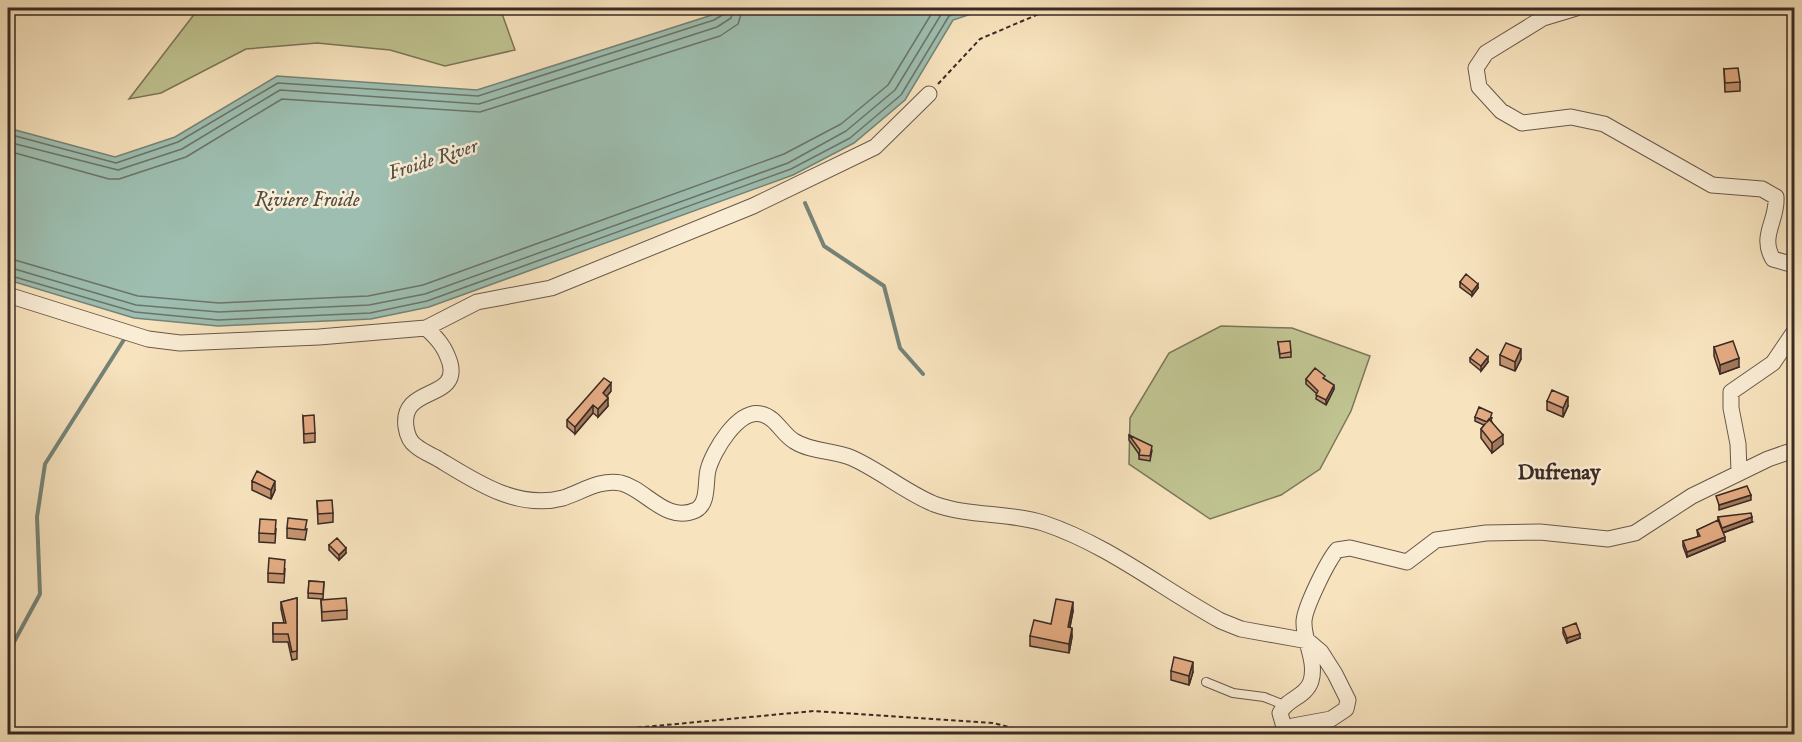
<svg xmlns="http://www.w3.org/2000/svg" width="1802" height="742" font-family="'IM FELL English',serif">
	<rect width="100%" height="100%" fill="#f7e3be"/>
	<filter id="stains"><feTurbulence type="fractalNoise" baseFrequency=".00333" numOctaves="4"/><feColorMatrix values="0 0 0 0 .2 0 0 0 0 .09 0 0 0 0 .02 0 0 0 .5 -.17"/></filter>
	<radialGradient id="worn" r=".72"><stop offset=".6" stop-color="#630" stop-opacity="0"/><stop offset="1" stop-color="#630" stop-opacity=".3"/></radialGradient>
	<path fill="#bfc390" stroke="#7c765a" stroke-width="1.5" d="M 199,8 L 500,8 L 515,50 L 445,66 L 390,50 L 317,43 L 246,49 L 161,93 L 129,99 Z
		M 1221,326 L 1292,328 L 1370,356 L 1351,411 L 1320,469 L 1281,495 L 1210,519 L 1129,464 L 1130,418 L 1169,353 Z"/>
	<path fill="#9dbeb0" stroke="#758378" stroke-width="1.5" d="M 724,8 L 989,8 L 953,20 L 905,100 L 854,143 L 793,175 L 429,307 L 371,319 L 218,326 L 134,318 L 8,280 L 8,128 L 115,157 L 175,137 L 277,76 L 477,90 L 712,15 Z"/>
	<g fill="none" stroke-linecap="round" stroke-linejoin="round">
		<path stroke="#6c746a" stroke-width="1.5" d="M 8,134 L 116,163 L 178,142 L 278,83 L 478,96 L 714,20 L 724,14 L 726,8
			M 8,142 L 118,170 L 182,149 L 280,90 L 479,104 L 717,27 L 731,18 L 734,8
			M 8,151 L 109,179 L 119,179 L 186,157 L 282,99 L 480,112 L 720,36 L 738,24 L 743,8
			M 8,258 L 138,296 L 219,303 L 368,296 L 423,285 L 784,154 L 841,124 L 888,85 L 935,8
			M 8,267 L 136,305 L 219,312 L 369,305 L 425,294 L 788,163 L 846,131 L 895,90 L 942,13 L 950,8
			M 8,275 L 135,312 L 218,320 L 370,313 L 427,301 L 791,169 L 850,138 L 901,95 L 949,16 L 971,8"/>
		<path stroke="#758378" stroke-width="4" d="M 805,203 L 824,246 L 884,286 L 900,348 L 923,374
			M 8,653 L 40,594 L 37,517 L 45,464 L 125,338"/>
		<defs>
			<path id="lane" d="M 1206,682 L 1233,693 L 1264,697 L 1284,705"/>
			<path id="street" d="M 1576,8 L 1543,18 L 1486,53 L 1476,68 L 1479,87 L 1501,111 L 1522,123 L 1571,117 L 1604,124 L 1712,185 L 1762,189 L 1776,197 C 1778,220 1759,236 1773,259 L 1794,265
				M 8,295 L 148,339 L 180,343 L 319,337 L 426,328 L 477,302 L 551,288 L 753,206 L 875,147 L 929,94
				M 426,328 C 438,339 445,347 450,363 C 460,401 400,385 406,427 C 407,434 410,442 416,446 C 423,452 432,455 440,460 C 476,482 518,510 563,498 C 582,492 599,479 621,483 C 646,489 666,524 696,510 C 709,503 705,482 708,470 C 713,451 738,409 761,414 C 776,417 782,434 794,441 C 811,452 834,450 852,458 C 881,471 905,492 934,504 C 969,517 1008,512 1043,523 C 1109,545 1161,588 1221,621 L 1241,629 L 1308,641 L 1321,652 L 1335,674 L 1348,700 L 1346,709 L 1331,719 L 1293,726 L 1287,734
				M 1739,472 L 1738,444 L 1731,408 L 1731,392 L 1773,363 L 1794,332
				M 1286,734 L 1280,713 C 1286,699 1306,697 1311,681 C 1317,660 1303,641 1304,621 C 1305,607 1327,562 1337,550 L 1350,548 L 1407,562 L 1436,540 L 1486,533 L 1540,532 L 1608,539 L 1635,533 L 1692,496 L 1768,459 L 1794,450"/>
		</defs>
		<use href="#lane" stroke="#69584a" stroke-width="10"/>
		<use href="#street" stroke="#69584a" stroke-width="17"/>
		<path stroke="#3a2a24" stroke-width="2" stroke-dasharray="4.5 3" stroke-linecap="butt" d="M 938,84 L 980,39 L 1053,8
			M 570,734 L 814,711 L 993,723 L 1037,734"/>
		<use href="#lane" stroke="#faedd5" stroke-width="8"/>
		<use href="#street" stroke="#faedd5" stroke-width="15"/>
	</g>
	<path fill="#c49370" stroke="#3a2a24" stroke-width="1.5" d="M 1724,69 L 1740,82 L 1740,91 L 1725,92 Z
		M 1460,282 L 1478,288 L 1472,296 L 1460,287 Z
		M 1278,342 L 1291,352 L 1291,357 L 1280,358 Z
		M 1714,347 L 1739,367 L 1720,374 L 1714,356 Z
		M 1500,355 L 1521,359 L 1515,371 L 1500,365 Z
		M 1470,358 L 1488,362 L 1481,371 L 1470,362 Z
		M 1306,379 L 1325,380 L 1334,389 L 1326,405 L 1316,399 L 1317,394 L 1306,384 Z
		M 611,391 L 606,397 L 608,406 L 598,417 L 593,413 L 575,434 L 567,427 L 567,420 Z
		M 1547,401 L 1568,406 L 1563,417 L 1547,410 Z
		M 303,416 L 315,433 L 315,442 L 304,443 Z
		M 1475,417 L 1492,418 L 1491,420 L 1503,444 L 1492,453 L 1481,438 L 1481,429 L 1484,425 L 1475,421 Z
		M 1129,435 L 1152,450 L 1150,461 L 1139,459 L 1139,454 L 1129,440 Z
		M 252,481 L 275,490 L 271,499 L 252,490 Z
		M 317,501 L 333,513 L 333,522 L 318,524 Z
		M 1718,517 L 1752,522 L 1723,533 L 1725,541 L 1687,557 L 1683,546 L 1683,541 L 1698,537 L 1697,530 L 1718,521 Z
		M 287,528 L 307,529 L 305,540 L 287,538 Z
		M 276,529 L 275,543 L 259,542 L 259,533 Z
		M 329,545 L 346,553 L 339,560 L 329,550 Z
		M 285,569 L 284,583 L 268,582 L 268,573 Z
		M 309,581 L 324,582 L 323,599 L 308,598 Z
		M 297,598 L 297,659 L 292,660 L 288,642 L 273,642 L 273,623 L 284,623 L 281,609 L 281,602 Z
		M 321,600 L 347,610 L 347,619 L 322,621 Z
		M 1073,611 L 1070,627 L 1072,637 L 1069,653 L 1030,646 L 1030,636 Z
		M 1563,628 L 1580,638 L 1567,643 L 1563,633 Z
		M 1171,671 L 1193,672 L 1189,685 L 1171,680 Z"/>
	<path fill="#a0785b" stroke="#3a2a24" stroke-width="1.5" d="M 1478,284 L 1478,288 L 1472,296 L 1472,292 Z
		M 1521,349 L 1521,359 L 1515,371 L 1515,362 Z
		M 1488,357 L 1488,362 L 1481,371 L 1481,366 Z
		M 1739,358 L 1739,367 L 1720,374 L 1720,365 Z
		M 611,383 L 611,391 L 603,401 L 603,393 Z
		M 1334,385 L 1334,389 L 1326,405 L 1326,400 Z
		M 1568,397 L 1568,406 L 1563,417 L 1563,408 Z
		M 608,398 L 608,406 L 598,417 L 598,409 Z
		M 593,405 L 593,413 L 575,434 L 575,427 Z
		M 1503,435 L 1503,444 L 1492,453 L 1492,443 Z
		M 275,481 L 275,490 L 271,499 L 271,490 Z
		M 1751,495 L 1751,500 L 1719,510 L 1719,505 Z
		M 1752,517 L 1752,522 L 1722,533 L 1722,528 Z
		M 1725,537 L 1725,541 L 1687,557 L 1687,552 Z
		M 346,548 L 346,553 L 339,560 L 339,555 Z
		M 1073,602 L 1073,611 L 1068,636 L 1068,627 Z
		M 1072,628 L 1072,637 L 1069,653 L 1069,644 Z
		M 1580,634 L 1580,638 L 1567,643 L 1567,638 Z
		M 1193,662 L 1193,672 L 1189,685 L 1189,676 Z"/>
	<path fill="#e4ab82" stroke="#3a2a24" stroke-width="1.5" d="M 1738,68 L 1740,82 L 1725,83 L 1724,69 Z
		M 1466,274 L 1478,284 L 1472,292 L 1460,282 Z
		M 1290,341 L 1291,352 L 1280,354 L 1278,342 Z
		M 1733,341 L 1739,358 L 1720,365 L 1714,347 Z
		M 1506,343 L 1521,349 L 1515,362 L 1500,355 Z
		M 1477,349 L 1488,357 L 1481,366 L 1470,358 Z
		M 1315,368 L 1325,376 L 1323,378 L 1334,385 L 1326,400 L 1316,395 L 1318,391 L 1306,379 Z
		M 604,378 L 611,383 L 603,393 L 608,398 L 598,409 L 593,405 L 575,427 L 567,420 Z
		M 1552,390 L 1568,397 L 1563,408 L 1547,401 Z
		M 1479,407 L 1492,413 L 1490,419 L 1487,422 L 1475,417 Z
		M 314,415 L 315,433 L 304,434 L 303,416 Z
		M 1489,419 L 1503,435 L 1492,443 L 1481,429 Z
		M 1129,435 L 1152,446 L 1150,456 L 1139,455 L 1140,450 Z
		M 257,471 L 275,481 L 271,490 L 252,481 Z
		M 1747,486 L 1751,495 L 1719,505 L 1716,496 Z
		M 332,500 L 333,513 L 318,514 L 317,501 Z
		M 1751,513 L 1752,517 L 1722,528 L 1718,517 Z
		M 288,518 L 307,520 L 305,530 L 287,528 Z
		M 260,519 L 276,520 L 275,534 L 259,533 Z
		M 1718,520 L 1725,537 L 1687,552 L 1683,541 L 1700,536 L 1697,530 Z
		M 337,538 L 346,548 L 339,555 L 329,545 Z
		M 269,558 L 285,560 L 284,574 L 268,573 Z
		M 309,581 L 324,582 L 323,594 L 308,593 Z
		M 297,598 L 297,651 L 292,652 L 288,634 L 273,634 L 273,623 L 286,623 L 281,602 Z
		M 346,598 L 347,610 L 322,612 L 321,600 Z
		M 1056,599 L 1073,602 L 1068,627 L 1072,628 L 1069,644 L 1030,636 L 1034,620 L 1051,624 Z
		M 1576,623 L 1580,634 L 1567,638 L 1563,628 Z
		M 1174,657 L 1193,662 L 1189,676 L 1171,671 Z"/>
	<g text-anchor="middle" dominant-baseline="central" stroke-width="5" stroke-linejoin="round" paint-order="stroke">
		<g font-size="20" font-style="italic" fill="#534f47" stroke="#faedd5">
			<text transform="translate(433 160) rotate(-18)">Froide River</text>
			<text x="307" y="200">Riviere Froide</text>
		</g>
		<g font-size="21" font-weight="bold" fill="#3a2a24" stroke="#faedd5">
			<text x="1559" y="473">Dufrenay</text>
		</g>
	</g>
	<rect width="1802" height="742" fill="none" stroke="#f7e3be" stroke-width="30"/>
	<rect x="9" y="9" width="1784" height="724" fill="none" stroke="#3a2a24" stroke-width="3"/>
	<rect x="15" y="15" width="1772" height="712" fill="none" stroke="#3a2a24" stroke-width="1.5"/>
	<rect width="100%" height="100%" filter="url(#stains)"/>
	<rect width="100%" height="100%" fill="url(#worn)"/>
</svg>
